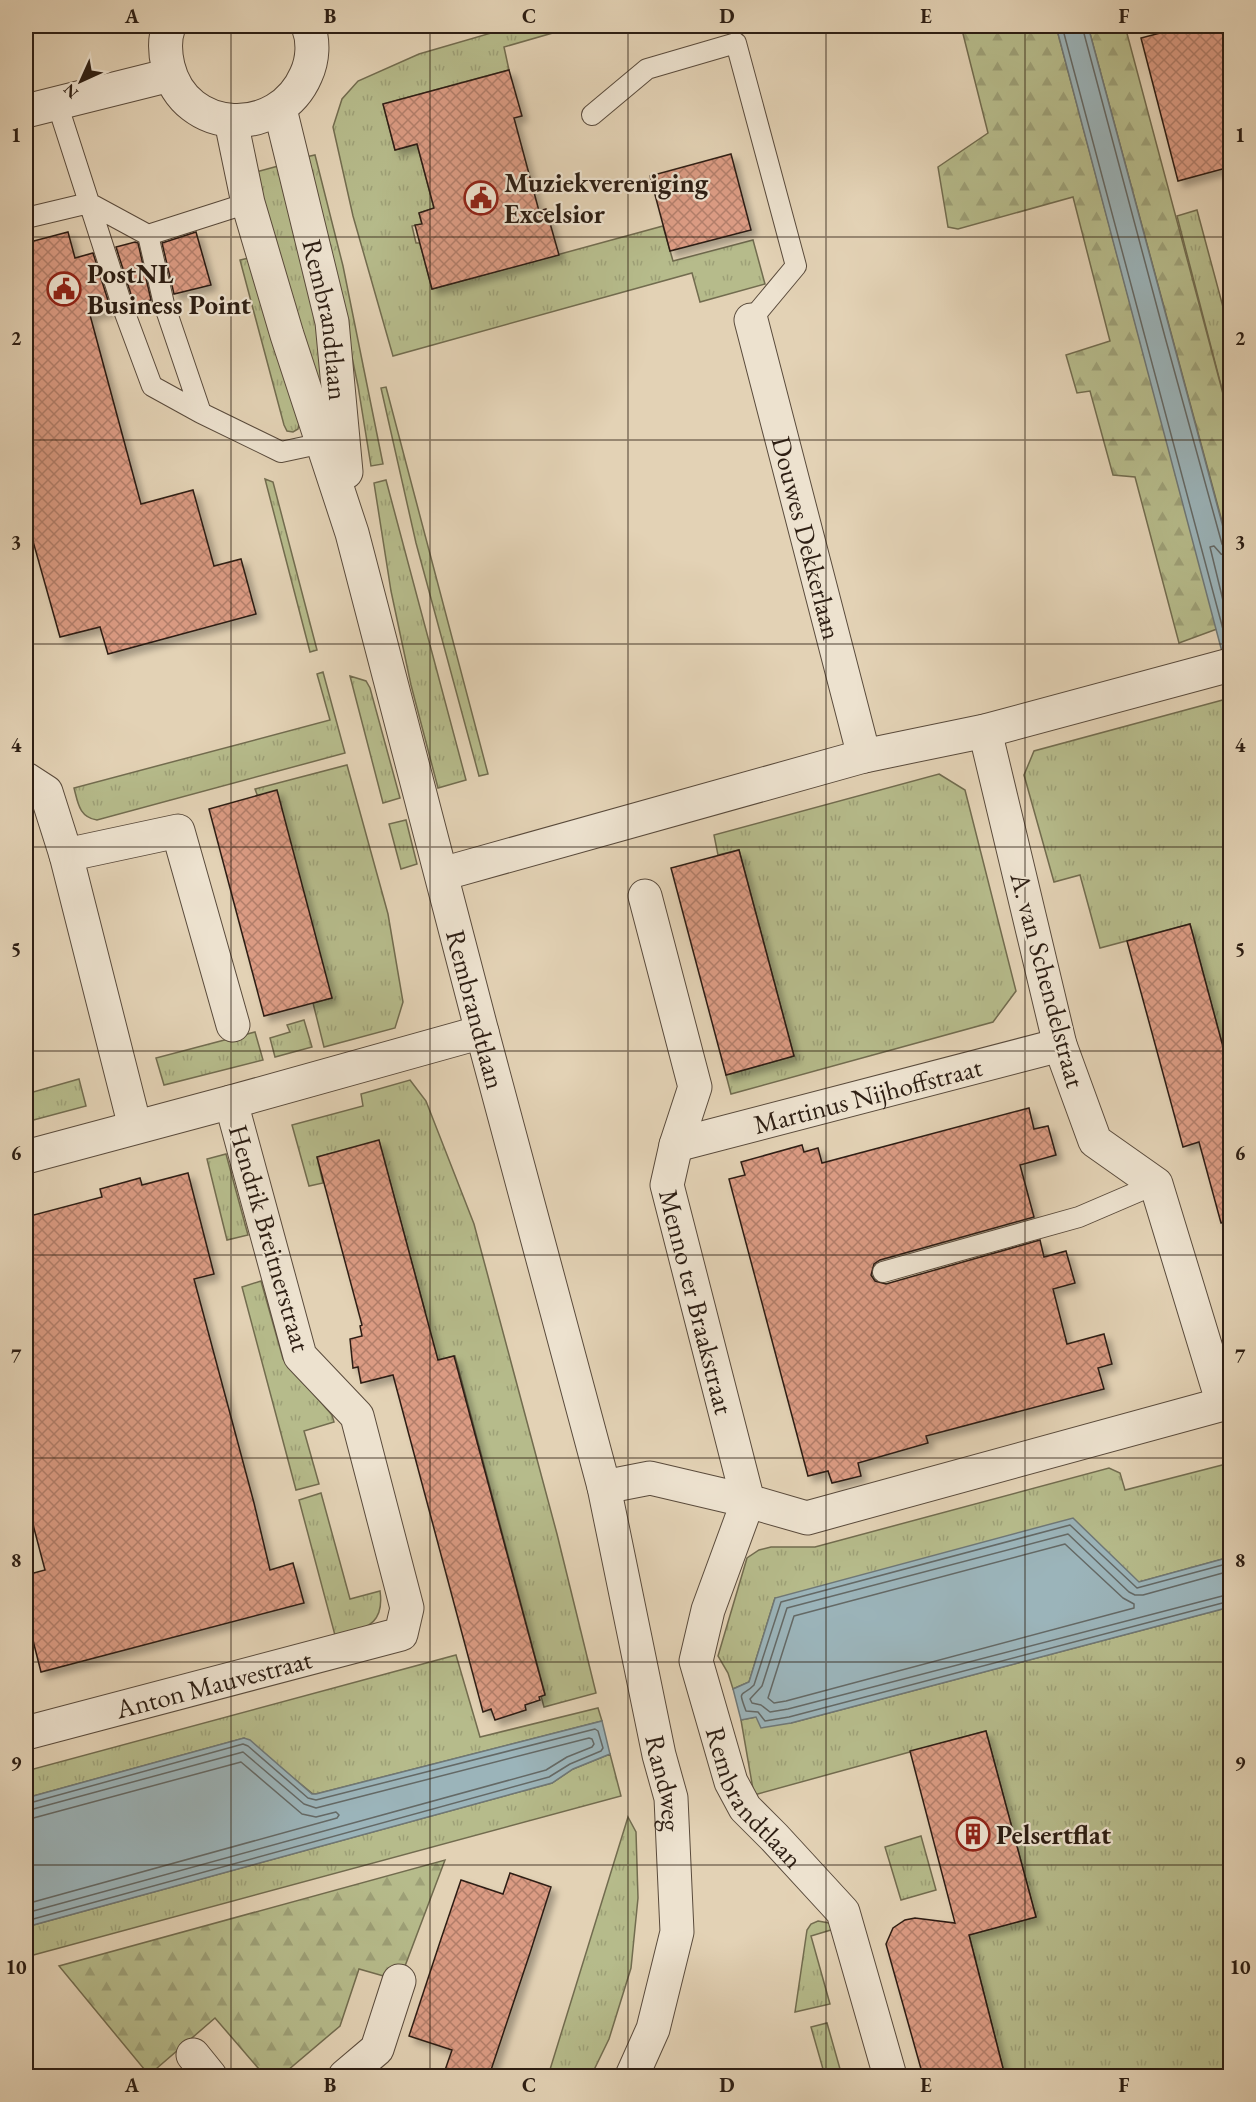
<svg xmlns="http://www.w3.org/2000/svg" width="1256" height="2102" font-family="'EB Garamond',serif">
	<defs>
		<pattern id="grass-tufts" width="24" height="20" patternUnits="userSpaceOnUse" patternTransform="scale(1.5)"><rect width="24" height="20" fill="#b6bb8b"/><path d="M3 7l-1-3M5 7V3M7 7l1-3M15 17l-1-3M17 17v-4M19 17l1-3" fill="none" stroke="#9da077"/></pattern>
		<pattern id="forest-firs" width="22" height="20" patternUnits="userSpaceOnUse" patternTransform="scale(1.5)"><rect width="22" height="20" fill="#b6bb8b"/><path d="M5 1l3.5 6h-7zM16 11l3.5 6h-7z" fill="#9da077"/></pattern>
		<pattern id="building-cross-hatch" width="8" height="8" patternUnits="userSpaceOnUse" patternTransform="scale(1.5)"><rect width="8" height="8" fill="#db9b83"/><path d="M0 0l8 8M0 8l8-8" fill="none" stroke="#b27e6a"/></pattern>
		<filter id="shadow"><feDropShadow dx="5.5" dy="5.5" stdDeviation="3" flood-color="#0004"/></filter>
	</defs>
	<rect width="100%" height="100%" fill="#e3d2b5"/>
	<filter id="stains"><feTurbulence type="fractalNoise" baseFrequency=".00333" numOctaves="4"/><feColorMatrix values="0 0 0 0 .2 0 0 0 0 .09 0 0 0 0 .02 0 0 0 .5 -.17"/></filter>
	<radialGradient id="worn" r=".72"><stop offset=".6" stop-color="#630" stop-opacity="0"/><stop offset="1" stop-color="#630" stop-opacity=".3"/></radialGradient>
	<path fill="url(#grass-tufts)" stroke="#726c4f" stroke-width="1.5" d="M 515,26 L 577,26 L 504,47 L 509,70 L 383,104 L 395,150 L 417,144 L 434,208 L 419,213 L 422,224 L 412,226 L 416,243 L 420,243 L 432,289 L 663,226 L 673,261 L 753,240 L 765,284 L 700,302 L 692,273 L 393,356 L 353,216 L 333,127 L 342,99 L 358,81 L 419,54 Z
		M 315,155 L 343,266 L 383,464 L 371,466 L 358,386 L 333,266 L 301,158 Z
		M 282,165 L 336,418 L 322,421 L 256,172 Z
		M 1197,210 L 1230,333 L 1230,420 L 1177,216 Z
		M 253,257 L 299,424 L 298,429 L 293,432 L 287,431 L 284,425 L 240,260 Z
		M 386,387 L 488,774 L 479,776 L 416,543 L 381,388 Z
		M 265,479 L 273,482 L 317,650 L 310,652 Z
		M 386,480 L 466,780 L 438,788 L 411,685 L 391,591 L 374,483 Z
		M 323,672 L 345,753 L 97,820 C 79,817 78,803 74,788 L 330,720 L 317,674 Z
		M 350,676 L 366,681 L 370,688 L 400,798 L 383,803 Z
		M 1230,698 L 1230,1073 L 1190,924 L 1100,948 L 1080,875 L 1054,882 L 1024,775 L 1034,751 Z
		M 347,765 L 388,914 L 403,1002 L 395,1028 L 324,1047 L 313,1003 L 332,998 L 255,789 Z
		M 939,774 L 965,790 L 1016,991 L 993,1022 L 731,1094 L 726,1075 L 794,1056 L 739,850 L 718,855 L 714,835 Z
		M 406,820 L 417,864 L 401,869 L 389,824 Z
		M 304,1020 L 312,1047 L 275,1057 L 270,1038 L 290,1032 L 287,1025 Z
		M 255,1032 L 263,1060 L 164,1085 L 156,1058 Z
		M 79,1079 L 86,1106 L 26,1122 L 26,1094 Z
		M 410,1080 L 426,1101 L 474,1224 L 557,1534 L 596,1693 L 544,1707 L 541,1696 L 545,1694 L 455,1356 L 411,1367 L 425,1311 L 379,1141 L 317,1157 L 323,1183 L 309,1186 L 292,1125 L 363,1106 L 361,1094 Z
		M 226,1154 L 248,1235 L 227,1240 L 207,1159 Z
		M 261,1281 L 283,1359 L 332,1415 L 334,1422 L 304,1431 L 319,1484 L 296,1490 L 242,1287 Z
		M 1230,1463 L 1230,1557 L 1139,1582 L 775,1598 L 749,1682 L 733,1689 L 728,1673 L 718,1656 L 747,1558 L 759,1550 L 771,1547 L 815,1547 L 1109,1468 L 1120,1473 L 1125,1490 Z
		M 321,1493 L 350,1599 L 380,1591 C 385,1626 364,1628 336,1639 L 299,1500 Z
		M 1230,1607 L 1230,2076 L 1005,2076 L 969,1935 L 1036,1917 L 986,1731 L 754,1795 L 741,1720 L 756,1717 L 791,1723 Z
		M 456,1655 L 480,1737 L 598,1708 L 602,1721 L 316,1794 L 313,1794 L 244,1738 L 26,1798 L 26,1771 Z
		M 610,1754 L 621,1796 L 26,1957 L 26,1927 L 552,1783 L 573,1769 Z
		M 628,1817 L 636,1832 L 638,1898 L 631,1968 L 609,2039 L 591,2076 L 548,2076 Z
		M 921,1836 L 936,1890 L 901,1900 L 885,1847 Z
		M 818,1921 L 829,1923 L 834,1929 L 811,1936 L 830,2004 L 795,2012 L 807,1930 L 811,1924 Z
		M 827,2023 L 842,2076 L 825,2076 L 811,2027 Z"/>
	<path fill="url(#forest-firs)" stroke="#726c4f" stroke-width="1.5" d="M 961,26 L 1056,26 L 1217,629 L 1179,643 L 1135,477 L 1113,475 L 1090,391 L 1077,393 L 1066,355 L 1110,341 L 1073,197 L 958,229 L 948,227 L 938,167 L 988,133 Z
		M 1088,26 L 1125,26 L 1230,420 L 1230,551 Z
		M 445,1860 L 402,1974 L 387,1977 L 359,1969 L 340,2026 L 281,2076 L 265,2076 L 215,2018 L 149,2075 L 59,1966 Z"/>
	<path fill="#9bb4ba" stroke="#6f7877" stroke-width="1.5" d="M 1056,26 L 1088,26 L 1230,553 L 1230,682 Z
		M 1073,1518 L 1139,1582 L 1230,1557 L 1230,1607 L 791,1723 L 761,1728 L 756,1717 L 741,1720 L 733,1689 L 749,1682 L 775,1598 Z
		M 602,1721 L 610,1754 L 573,1769 L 552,1783 L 26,1927 L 26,1798 L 244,1738 L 250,1740 L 312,1794 L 316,1794 Z"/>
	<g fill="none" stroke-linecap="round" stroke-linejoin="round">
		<path stroke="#646966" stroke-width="1.5" d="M 1062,26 L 1228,648
			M 1082,26 L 1165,337 L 1222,544 L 1225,548 L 1230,549
			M 1230,557 L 1221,554 L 1214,546 L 1210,547 L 1230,629
			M 1065,1544 L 1123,1598 L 1134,1604 L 1134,1608 L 786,1701 L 774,1703 L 768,1698 L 794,1616 Z
			M 1230,1563 L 1137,1588 L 1070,1525 L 781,1602 L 754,1685 C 742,1698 737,1687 746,1711 L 758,1712 L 765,1721 L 789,1717 L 1230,1601
			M 1230,1571 L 1143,1595 L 1135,1595 L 1129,1592 L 1068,1534 L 787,1608 L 762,1686 L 750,1699 L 752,1703 L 761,1705 L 770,1712 L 788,1709 L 1230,1594
			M 26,1804 L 243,1744 L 248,1746 L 308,1798 L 316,1800 L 595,1729 L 598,1731 L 603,1748 L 601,1751 L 570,1764 L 549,1777 L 26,1921
			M 26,1811 L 243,1752 L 304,1804 L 316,1808 L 589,1738 L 592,1739 L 594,1744 L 592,1747 L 567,1757 L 546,1770 L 26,1913
			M 26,1820 L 241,1762 L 302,1814 L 316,1817 L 336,1812 L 339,1815 L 337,1818 L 26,1904"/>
	</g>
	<path fill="url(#building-cross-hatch)" stroke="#2d1e13" stroke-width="1.5" filter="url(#shadow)" d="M 1187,26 L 1230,26 L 1230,167 L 1178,181 L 1141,38 Z
		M 509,70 L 522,116 L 514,118 L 539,211 L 546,209 L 559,255 L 432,289 L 415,225 L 422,224 L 419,213 L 434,208 L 417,144 L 395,150 L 383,104 Z
		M 731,154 L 751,230 L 670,251 L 650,176 Z
		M 68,232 L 75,258 L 93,253 L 111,310 L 90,315 L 141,504 L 193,490 L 214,566 L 241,559 L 256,614 L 108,654 L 100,627 L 60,637 L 31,534 L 26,535 L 26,243 Z
		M 196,232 L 211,285 L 174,294 L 162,243 Z
		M 135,242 L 138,243 L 151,300 L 134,304 L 116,247 Z
		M 277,790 L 332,998 L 264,1016 L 209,809 Z
		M 739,850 L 794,1056 L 726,1075 L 671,868 Z
		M 1190,924 L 1230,1073 L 1230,1222 L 1221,1223 L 1199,1142 L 1183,1147 L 1127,941 Z
		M 1029,1108 L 1034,1129 L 1048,1126 L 1056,1155 L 1020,1165 L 1034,1217 L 880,1260 L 874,1264 L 871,1275 L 875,1281 L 886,1284 L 1040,1240 L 1044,1257 L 1066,1251 L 1075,1283 L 1053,1289 L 1067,1344 L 1104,1334 L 1112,1364 L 1098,1368 L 1104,1389 L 926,1436 L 928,1443 L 858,1463 L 861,1476 L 832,1483 L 828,1471 L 808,1476 L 729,1179 L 745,1175 L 741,1162 L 802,1145 L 804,1152 L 818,1148 L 822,1163 Z
		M 379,1140 L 438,1360 L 454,1356 L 545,1695 L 539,1697 L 540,1700 L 525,1705 L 526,1710 L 495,1720 L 491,1709 L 483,1712 L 393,1375 L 361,1383 L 358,1367 L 353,1368 L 350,1339 L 362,1336 L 360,1326 L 362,1325 L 317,1157 Z
		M 188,1173 L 214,1274 L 194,1279 L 254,1503 L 270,1570 L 293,1563 L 304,1603 L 41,1672 L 26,1613 L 26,1575 L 45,1570 L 26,1498 L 26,1217 L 102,1197 L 100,1189 L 140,1178 L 142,1185 Z
		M 986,1731 L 1036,1917 L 969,1935 L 1005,2076 L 923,2076 L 886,1944 L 893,1928 L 905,1920 L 915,1918 L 955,1923 L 910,1751 Z
		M 510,1873 L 551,1887 L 530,1953 L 489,2076 L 443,2076 L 452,2050 L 409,2036 L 441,1939 L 461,1880 L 503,1894 Z"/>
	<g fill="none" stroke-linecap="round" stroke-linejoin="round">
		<defs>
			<path id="service" d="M 57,103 L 123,308 L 152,386 L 201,413
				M 592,115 L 647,69 L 736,43 L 796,266 L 751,320
				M 26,218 L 89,203 L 148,235 L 248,203
				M 148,235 L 164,304 L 201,413 L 281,452 L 323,443
				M 883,1272 L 1079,1217 L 1156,1184"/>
			<g id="minor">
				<path id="s1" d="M 280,109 L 332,322 L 346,472"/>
				<path id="s2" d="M 231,121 L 248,203 L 287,335 L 352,533 L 482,1032 L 604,1487 L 659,1755 L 671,1798 L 677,1932 L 653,2029 L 632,2076"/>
				<path id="s3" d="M 751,320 L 864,756"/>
				<path d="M 26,779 L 46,792 L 66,855 L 135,1127"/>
				<path d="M 66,855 L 178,831 L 233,1025"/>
				<path d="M 442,874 L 864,756 L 985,731 L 1230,665"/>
				<path id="s4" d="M 645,896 L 695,1087 L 676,1145 L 667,1185 L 748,1501 L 708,1610 L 696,1661 L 731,1782 L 745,1808 L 774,1837 L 843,1912 L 890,2076"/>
				<path id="s5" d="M 676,1145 L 1060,1045"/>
				<path d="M 26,1157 L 231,1102 L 482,1032"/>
				<path d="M 604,1487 L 650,1478 L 748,1501 L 807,1518 L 1223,1404 L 1156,1184 L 1095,1141 L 1060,1045 L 985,731"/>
				<path id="s6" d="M 26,1733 L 401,1634 L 407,1608 L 357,1416 L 300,1356 L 231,1102"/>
				<path d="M 193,2055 L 210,2076"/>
				<path d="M 345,2076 L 377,2049 L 399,1981"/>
			</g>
			<path id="tertiary" d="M 169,26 C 164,39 165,53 168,66 C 185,136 279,138 306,75 C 313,60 314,41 308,26
				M 26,111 L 170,75"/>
		</defs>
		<use href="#service" stroke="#5a4b3c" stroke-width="22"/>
		<use href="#minor" stroke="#5a4b3c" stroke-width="35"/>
		<use href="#tertiary" stroke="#5a4b3c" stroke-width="35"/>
		<use href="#service" stroke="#ede2cf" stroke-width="20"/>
		<use href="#minor" stroke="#ede2cf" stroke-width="33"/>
		<use href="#tertiary" stroke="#ede2cf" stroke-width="33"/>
	</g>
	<path fill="none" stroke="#2d1e13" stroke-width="1.5" stroke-opacity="0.55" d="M 231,26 L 231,2076M 430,26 L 430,2076M 628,26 L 628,2076M 826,26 L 826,2076M 1025,26 L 1025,2076M 26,237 L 1230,237M 26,440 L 1230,440M 26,644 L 1230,644M 26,847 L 1230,847M 26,1051 L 1230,1051M 26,1255 L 1230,1255M 26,1458 L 1230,1458M 26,1662 L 1230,1662M 26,1865 L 1230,1865"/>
	<defs>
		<symbol id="civic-ring" viewBox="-11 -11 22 22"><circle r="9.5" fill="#ede2cf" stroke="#8f2418" stroke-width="1.5"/><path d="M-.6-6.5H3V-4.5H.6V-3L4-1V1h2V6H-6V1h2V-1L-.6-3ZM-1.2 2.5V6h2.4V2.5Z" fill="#8f2418"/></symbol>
		<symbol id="building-ring" viewBox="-11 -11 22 22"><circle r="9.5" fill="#ede2cf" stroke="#8f2418" stroke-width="1.5"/><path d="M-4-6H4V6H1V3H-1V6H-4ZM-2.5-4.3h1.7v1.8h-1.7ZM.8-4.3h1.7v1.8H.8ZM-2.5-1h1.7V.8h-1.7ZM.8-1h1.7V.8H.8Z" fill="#8f2418"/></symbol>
	</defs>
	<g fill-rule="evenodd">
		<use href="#civic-ring" x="462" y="179" width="38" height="38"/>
		<use href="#civic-ring" x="45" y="270" width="38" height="38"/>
		<use href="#building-ring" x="954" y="1815" width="38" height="38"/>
	</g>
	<g text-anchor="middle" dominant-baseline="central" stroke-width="4.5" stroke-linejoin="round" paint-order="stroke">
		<g font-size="27" font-weight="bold" fill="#2d1e13" stroke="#ede2cf" text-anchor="start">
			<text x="504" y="182">Muziekvereniging<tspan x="504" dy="31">Excelsior</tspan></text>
			<text x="87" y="273">PostNL<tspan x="87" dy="31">Business Point</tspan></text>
			<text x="996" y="1834">Pelsertflat</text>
		</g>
		<g font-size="27" fill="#2d1e13" stroke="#ede2cf">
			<text stroke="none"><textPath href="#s1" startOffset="216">Rembrandtlaan</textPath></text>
			<text stroke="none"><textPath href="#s3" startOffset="225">Douwes Dekkerlaan</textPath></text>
			<text transform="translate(1048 980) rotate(75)">A. van Schendelstraat</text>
			<text stroke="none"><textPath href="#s2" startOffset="922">Rembrandtlaan</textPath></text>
			<text stroke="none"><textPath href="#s5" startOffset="198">Martinus Nijhoffstraat</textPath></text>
			<text transform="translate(270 1238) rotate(74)">Hendrik Breitnerstraat</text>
			<text stroke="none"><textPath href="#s4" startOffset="420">Menno ter Braakstraat</textPath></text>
			<text stroke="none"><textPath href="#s6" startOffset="194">Anton Mauvestraat</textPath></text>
			<text stroke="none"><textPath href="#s2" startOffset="1719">Randweg</textPath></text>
			<text stroke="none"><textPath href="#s4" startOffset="945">Rembrandtlaan</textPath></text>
		</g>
	</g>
	<rect width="1256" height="2102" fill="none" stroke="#e3d2b5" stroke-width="66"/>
	<g transform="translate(81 81) rotate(225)" stroke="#ede2cf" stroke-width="4.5" paint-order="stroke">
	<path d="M0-4.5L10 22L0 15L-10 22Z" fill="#2d1e13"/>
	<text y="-9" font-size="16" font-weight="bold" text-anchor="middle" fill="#2d1e13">N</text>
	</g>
	<rect x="33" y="33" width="1190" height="2036" fill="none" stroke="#2d1e13" stroke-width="2"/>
	<g font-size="20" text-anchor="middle" font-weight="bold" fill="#2d1e13">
		<text x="132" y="23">A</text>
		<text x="330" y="23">B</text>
		<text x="529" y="23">C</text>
		<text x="727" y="23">D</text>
		<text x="926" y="23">E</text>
		<text x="1124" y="23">F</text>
		<text x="16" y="142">1</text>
		<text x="1240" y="142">1</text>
		<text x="16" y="345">2</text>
		<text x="1240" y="345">2</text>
		<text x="16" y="549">3</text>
		<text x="1240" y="549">3</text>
		<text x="16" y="752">4</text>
		<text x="1240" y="752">4</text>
		<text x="16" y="956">5</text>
		<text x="1240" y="956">5</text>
		<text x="16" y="1160">6</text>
		<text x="1240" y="1160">6</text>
		<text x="16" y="1363">7</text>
		<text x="1240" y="1363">7</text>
		<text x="16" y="1567">8</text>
		<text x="1240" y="1567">8</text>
		<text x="16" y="1770">9</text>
		<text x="1240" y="1770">9</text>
		<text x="16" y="1974">10</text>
		<text x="1240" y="1974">10</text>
		<text x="132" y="2092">A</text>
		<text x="330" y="2092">B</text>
		<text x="529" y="2092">C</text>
		<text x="727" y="2092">D</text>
		<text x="926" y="2092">E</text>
		<text x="1124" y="2092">F</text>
	</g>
	<rect width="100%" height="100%" filter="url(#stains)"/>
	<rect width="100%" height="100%" fill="url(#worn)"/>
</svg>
